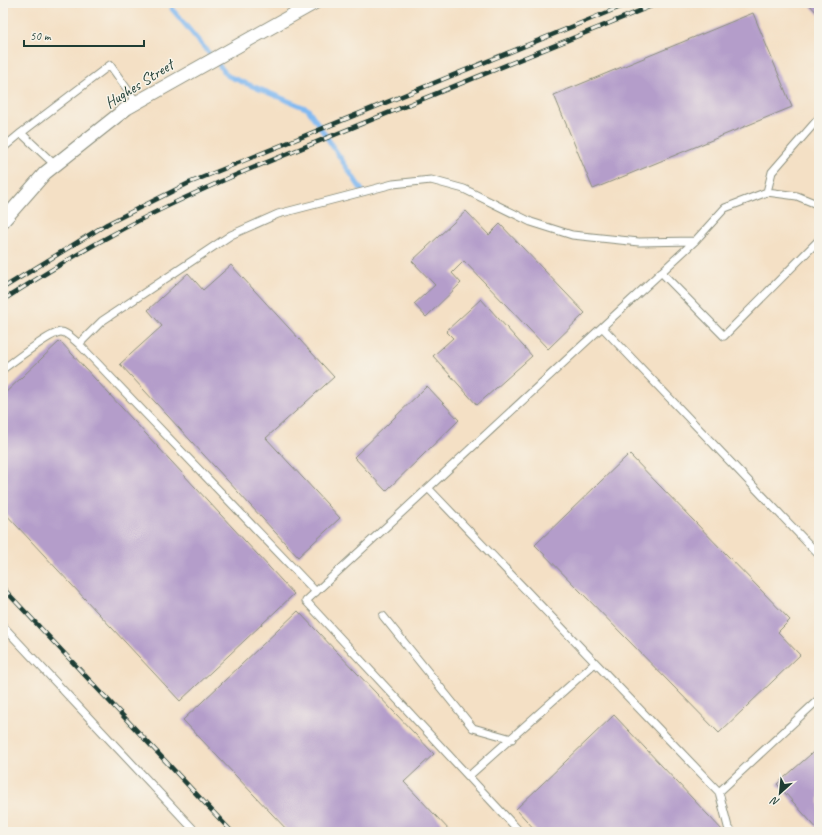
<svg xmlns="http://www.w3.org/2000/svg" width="822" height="835" font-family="Caveat,sans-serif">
	<rect width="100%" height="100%" fill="#f7f3e8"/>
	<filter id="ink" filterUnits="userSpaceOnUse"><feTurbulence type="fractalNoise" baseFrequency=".025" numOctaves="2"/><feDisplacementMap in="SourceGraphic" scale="8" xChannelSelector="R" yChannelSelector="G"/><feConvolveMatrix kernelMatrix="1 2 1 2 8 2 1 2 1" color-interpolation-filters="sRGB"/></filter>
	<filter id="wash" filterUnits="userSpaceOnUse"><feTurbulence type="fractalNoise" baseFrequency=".012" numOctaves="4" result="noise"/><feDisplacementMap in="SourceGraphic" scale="16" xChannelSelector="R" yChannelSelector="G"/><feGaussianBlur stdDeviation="0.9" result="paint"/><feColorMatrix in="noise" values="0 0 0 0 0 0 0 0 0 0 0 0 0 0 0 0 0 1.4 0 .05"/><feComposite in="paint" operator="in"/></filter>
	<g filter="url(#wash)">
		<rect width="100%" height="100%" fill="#f4e0c5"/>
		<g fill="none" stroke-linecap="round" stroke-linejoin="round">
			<path stroke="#81b9f1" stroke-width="5" d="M 174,3 L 172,9 L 228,76 L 308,109 L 365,195"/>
		</g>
		<g id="blocks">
			<path fill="#b49dca" d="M 808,3 L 819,3 L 819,15 Z
				M 753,13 L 792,107 L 593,189 L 554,95 Z
				M 466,211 L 489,235 L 500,224 L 585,313 L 548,349 L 464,261 L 452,273 L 461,283 L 426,317 L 414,304 L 435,285 L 412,261 Z
				M 231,265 L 334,377 L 266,438 L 340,518 L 298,557 L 120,364 L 162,326 L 148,310 L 188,273 L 203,290 Z
				M 481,299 L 532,356 L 477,405 L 433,356 L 453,338 L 446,331 Z
				M 60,341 L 294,594 L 180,701 L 3,511 L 3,395 Z
				M 427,386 L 459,420 L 386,491 L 354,457 Z
				M 629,454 L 790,620 L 778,632 L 800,655 L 719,733 L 535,545 Z
				M 298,611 L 434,754 L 404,782 L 451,832 L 289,832 L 183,720 Z
				M 614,715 L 724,832 L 537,832 L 516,809 Z
				M 819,747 L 819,831 L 777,784 Z"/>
		</g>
	</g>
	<g filter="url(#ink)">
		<use href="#blocks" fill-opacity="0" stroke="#8a8e7c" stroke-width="1"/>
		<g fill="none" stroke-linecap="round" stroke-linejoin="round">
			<defs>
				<path id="lane" d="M 3,148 L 21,133
					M 55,165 L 21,133 L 110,65 L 137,103
					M 767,192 L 772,172 L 819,118
					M 661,272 L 724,336 L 819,240
					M 602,327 L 819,555
					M 3,369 C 13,362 51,332 61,332 C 67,332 74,340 79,344
					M 428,488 L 719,792 L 819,699
					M 316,592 L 79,344 L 102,321 L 231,235 L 278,214 L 393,184 L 431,180 L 464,189 L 531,222 L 572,235 L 639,242 L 695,241
					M 383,616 L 473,728 L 512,739
					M 3,626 L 196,832
					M 469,776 L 595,663
					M 719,792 L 728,827 L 732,832
					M 520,832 L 306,601 L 695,241 L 725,208 L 767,192 L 797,196 L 819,205"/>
				<path id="street" d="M 3,221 L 45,173 L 127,108 L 314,3"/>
			</defs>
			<use href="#lane" stroke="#8a8e7c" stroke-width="9"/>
			<use href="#street" stroke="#8a8e7c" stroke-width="15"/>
			<use href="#lane" stroke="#fff" stroke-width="7"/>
			<use href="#street" stroke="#fff" stroke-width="13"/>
			<defs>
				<path id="rail" d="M 3,288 L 107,224 L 189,183 L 630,3
					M 3,300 C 38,278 73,256 110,236 C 151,213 194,193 238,174 L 659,3
					M 3,588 L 232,832"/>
			</defs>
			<use href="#rail" stroke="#1f3d34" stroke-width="4.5"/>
			<use href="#rail" stroke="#f7f3e8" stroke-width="3" stroke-dasharray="9" stroke-linecap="butt"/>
		</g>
	</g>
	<g text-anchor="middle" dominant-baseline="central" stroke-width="3" stroke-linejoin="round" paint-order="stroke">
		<g font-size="16" fill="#1f3d34" stroke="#f7f3e8">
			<text transform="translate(139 84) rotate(-32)">Hughes Street</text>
		</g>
	</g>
	<rect width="822" height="835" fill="none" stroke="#f7f3e8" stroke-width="16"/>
	<g transform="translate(780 793) rotate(207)" stroke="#f7f3e8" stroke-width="3" paint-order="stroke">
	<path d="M0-3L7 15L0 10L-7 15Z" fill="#1f3d34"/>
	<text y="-6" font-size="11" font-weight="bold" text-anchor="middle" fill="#1f3d34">N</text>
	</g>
	<path d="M24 40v6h120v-6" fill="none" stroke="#1f3d34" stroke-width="2"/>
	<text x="30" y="40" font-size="12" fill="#1f3d34" stroke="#f7f3e8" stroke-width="3" paint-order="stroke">50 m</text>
</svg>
